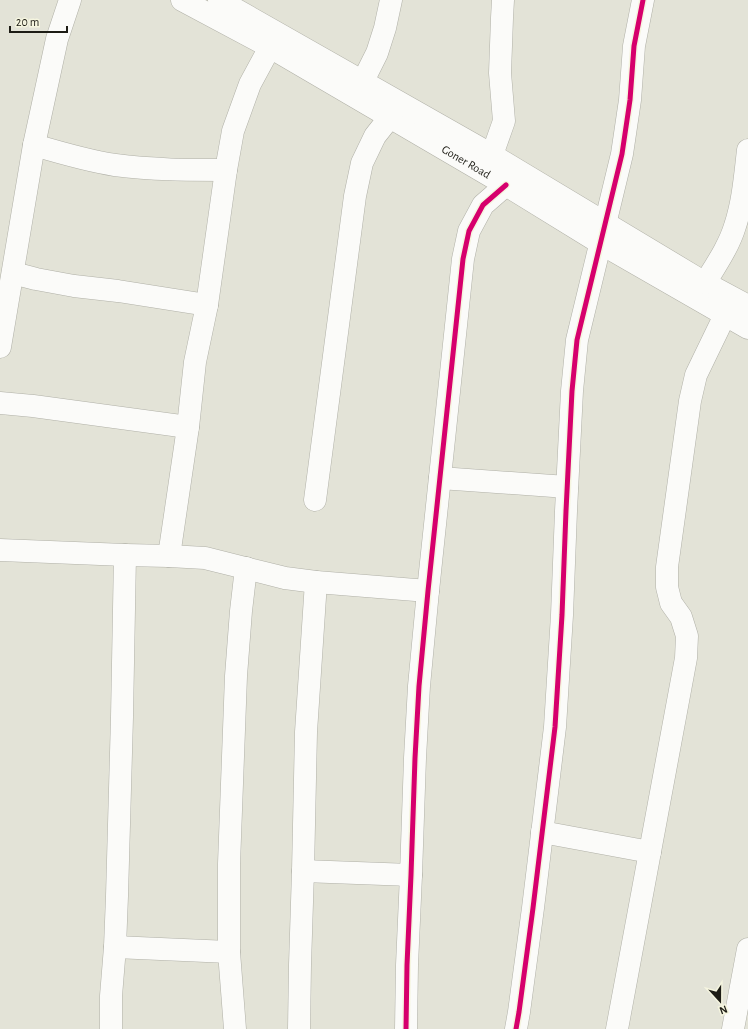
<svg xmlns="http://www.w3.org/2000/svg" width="748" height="1029" font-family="'Alegreya Sans',sans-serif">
	<rect width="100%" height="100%" fill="#e3e3d7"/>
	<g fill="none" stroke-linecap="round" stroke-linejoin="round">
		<defs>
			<g id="minor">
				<path id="s1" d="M 182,0 L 270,47 L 506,185 L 600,243 L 748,328"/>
				<path d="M 219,0 L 492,155 L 705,283 L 748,306"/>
				<path d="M 363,81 L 377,53 L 385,28 L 391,0"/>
				<path d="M 34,145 C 61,153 88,161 115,165 C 152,170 189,170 226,170"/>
				<path d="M 492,155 L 504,121 L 500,73 L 502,18 L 503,0"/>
				<path d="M 13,273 L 36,279 L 74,286 L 118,291 L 207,305"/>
				<path d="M 705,283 C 716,265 729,246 735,226 C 743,202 745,176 748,150"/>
				<path d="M 0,347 L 34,145 L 57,39 L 70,0"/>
				<path d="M 0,403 L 33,406 L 188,427"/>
				<path d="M 440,478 L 567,487"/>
				<path d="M 315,500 L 355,196 L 362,163 L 375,136 L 390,117"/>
				<path d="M 0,550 L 125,555 L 169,556 L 205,558 L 285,578 L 316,582 L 428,591"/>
				<path d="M 169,556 L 188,427 L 195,362 L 207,305 L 226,170 L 233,131 L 250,84 L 270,47 L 279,35"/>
				<path d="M 542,832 L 650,852"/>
				<path d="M 303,871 L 411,875"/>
				<path d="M 115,947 L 229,952"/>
				<path d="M 111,1029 L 111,996 L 115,947 L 117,896 L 122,717 L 125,555"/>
				<path d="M 235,1029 L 229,952 L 229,864 L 236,676 L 241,611 L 246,568"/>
				<path d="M 299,1029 L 300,965 L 303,871 L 306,732 L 316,582"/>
				<path d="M 406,1029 L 407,965 L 411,875 L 415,758 L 419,686 L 428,591 L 463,259 L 469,231 L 483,205 L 506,185"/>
				<path d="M 516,1029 L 519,1012 L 533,908 L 555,727 L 562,615 L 566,511 L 572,391 L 577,340 L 622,154 L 630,100 L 634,46 L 643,0"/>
				<path d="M 617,1029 L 686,658 L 687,636 L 681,617 L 671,603 L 667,587 L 667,567 L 690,401 L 696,375 L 725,315"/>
				<path d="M 733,1029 L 748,949"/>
			</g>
		</defs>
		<use href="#minor" stroke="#b0b0a7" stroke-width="23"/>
		<use href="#minor" stroke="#fbfbf9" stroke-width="22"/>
		<defs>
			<path id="cycleway" d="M 406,1029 L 407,965 L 411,875 L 415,758 L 419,686 L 428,591 L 463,259 L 469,231 L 483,205 L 506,185
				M 516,1029 L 519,1012 L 533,908 L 555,727 L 562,615 L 566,511 L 572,391 L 577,340 L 622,154 L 630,100 L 634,46 L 643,0"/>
		</defs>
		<use href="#cycleway" stroke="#f5f5df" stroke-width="8"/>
		<use href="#cycleway" stroke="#d6006c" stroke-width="5"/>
	</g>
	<g text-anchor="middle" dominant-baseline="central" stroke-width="3" stroke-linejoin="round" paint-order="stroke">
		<g font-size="12" fill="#1d1c15" stroke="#f5f5df">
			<text stroke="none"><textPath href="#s1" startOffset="327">Goner Road</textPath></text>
		</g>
	</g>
	<g transform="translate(720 1001) rotate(159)" stroke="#f5f5df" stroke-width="3" paint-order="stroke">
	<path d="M0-3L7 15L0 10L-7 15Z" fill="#1d1c15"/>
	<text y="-6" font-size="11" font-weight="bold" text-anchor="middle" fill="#1d1c15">N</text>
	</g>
	<path d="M10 26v6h57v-6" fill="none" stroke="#1d1c15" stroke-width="2"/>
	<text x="16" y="26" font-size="12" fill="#1d1c15" stroke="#f5f5df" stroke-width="3" paint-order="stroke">20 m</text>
</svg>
